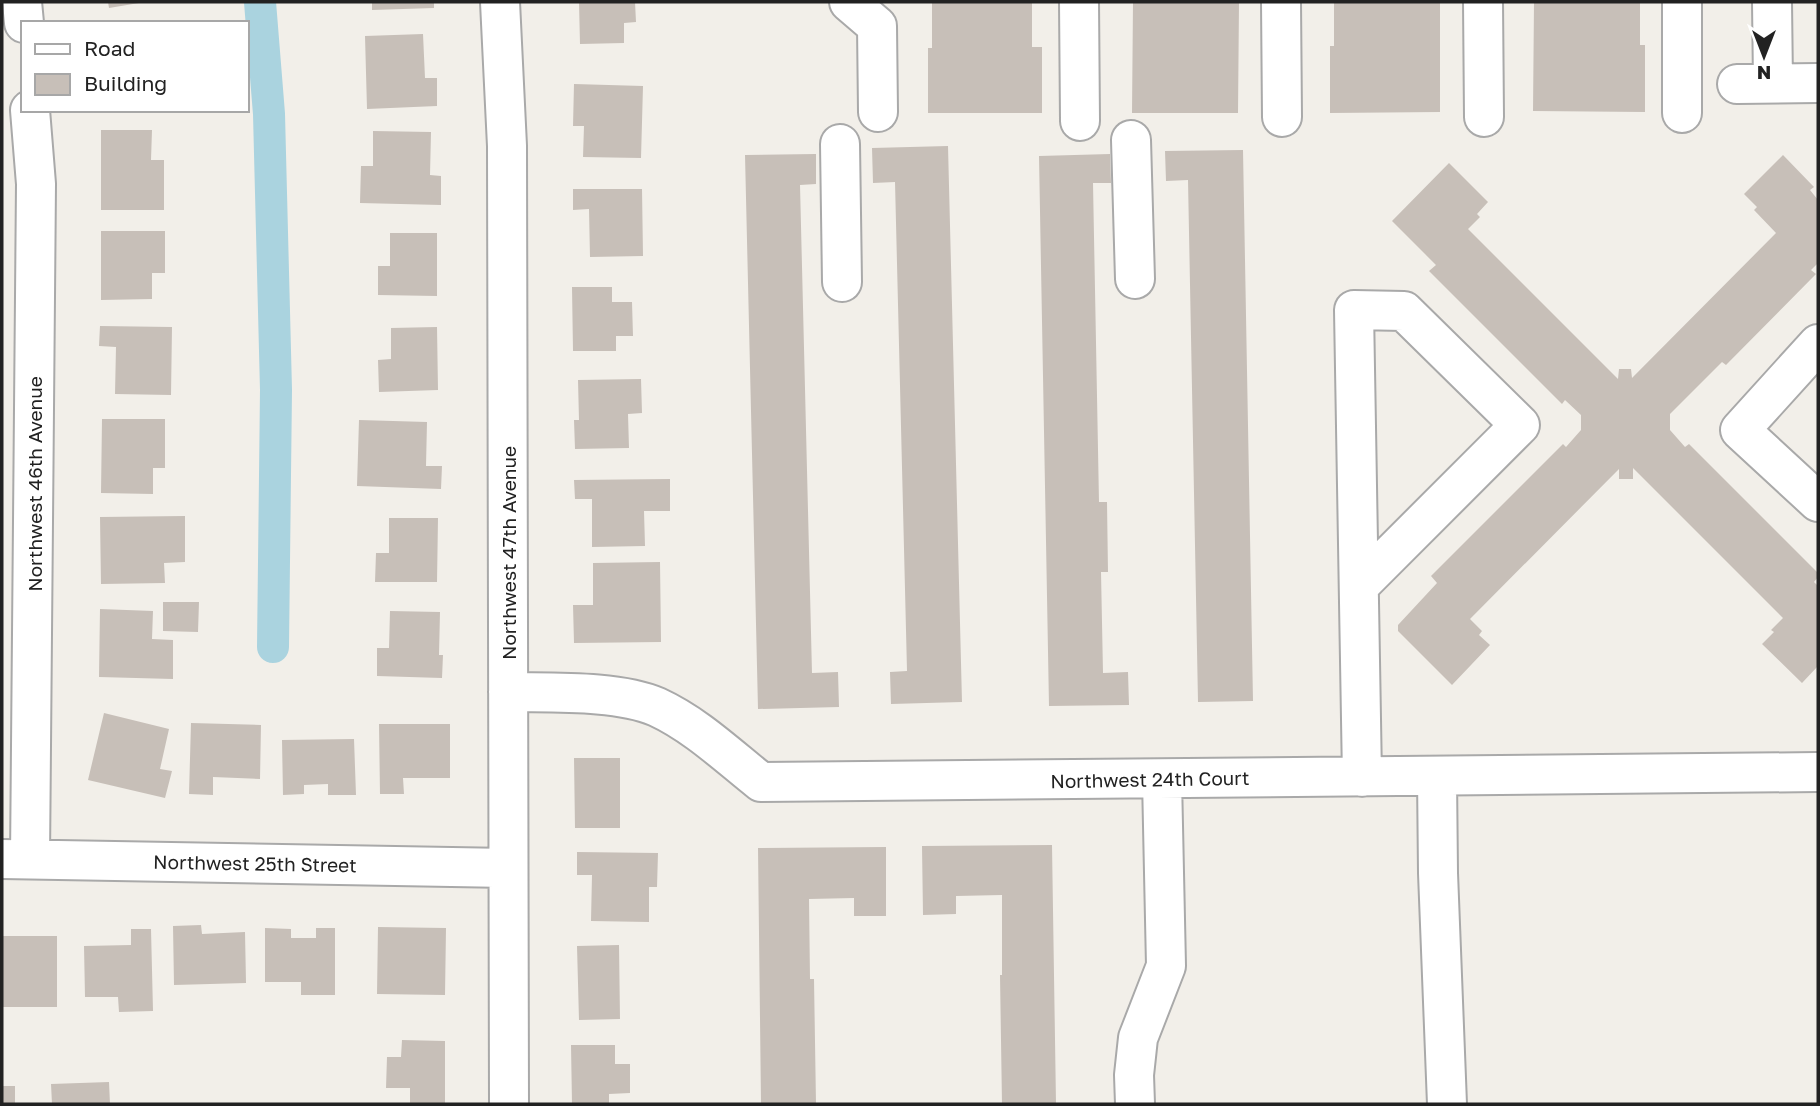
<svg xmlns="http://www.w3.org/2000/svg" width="1820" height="1106" font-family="'Golos Text',sans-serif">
	<rect width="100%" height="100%" fill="#f2efe9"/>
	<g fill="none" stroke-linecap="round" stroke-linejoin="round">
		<path stroke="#aad3df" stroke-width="32" d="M 260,2 L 269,114 L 276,390 L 273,647"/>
	</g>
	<path fill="#c7bfb8" d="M 108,2 L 139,2 L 139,3 L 109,8 Z
		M 372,2 L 434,2 L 434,8 L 372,10 Z
		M 579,2 L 635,2 L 636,22 L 624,23 L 624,43 L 580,44 Z
		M 932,2 L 1032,2 L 1032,47 L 1042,47 L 1042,113 L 928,113 L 928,48 L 932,48 Z
		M 1133,2 L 1239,2 L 1238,113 L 1132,113 Z
		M 1334,2 L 1440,2 L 1440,112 L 1330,113 L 1330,46 L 1334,46 Z
		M 1534,2 L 1640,2 L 1640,45 L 1645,45 L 1645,112 L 1533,111 Z
		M 423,34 L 425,78 L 437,78 L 437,106 L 367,109 L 365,36 Z
		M 574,84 L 643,86 L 641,158 L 583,157 L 584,126 L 573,126 Z
		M 101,130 L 152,130 L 151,160 L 164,160 L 164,210 L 101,210 Z
		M 373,131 L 431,132 L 430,175 L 441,176 L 441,205 L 360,203 L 361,166 L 373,166 Z
		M 948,146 L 962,702 L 891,704 L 890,672 L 907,671 L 895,182 L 873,183 L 872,148 Z
		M 1243,150 L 1253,701 L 1198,702 L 1188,180 L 1166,181 L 1165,151 Z
		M 816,154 L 816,184 L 800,185 L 812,673 L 838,672 L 839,707 L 758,709 L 745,155 Z
		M 1110,154 L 1111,183 L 1093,183 L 1099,502 L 1107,502 L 1108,572 L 1101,572 L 1103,673 L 1128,672 L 1129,705 L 1049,706 L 1039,156 Z
		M 1783,155 L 1814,187 L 1810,190 L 1818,200 L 1818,263 L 1811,270 L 1816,274 L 1726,365 L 1722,362 L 1670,414 L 1670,430 L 1685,447 L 1689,444 L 1818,573 L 1818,577 L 1814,582 L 1818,586 L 1818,666 L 1802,683 L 1762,644 L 1774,632 L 1771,630 L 1783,618 L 1633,468 L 1633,479 L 1619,479 L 1619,469 L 1470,619 L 1482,631 L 1479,635 L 1490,645 L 1452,685 L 1398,631 L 1398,625 L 1437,583 L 1431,576 L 1563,444 L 1566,447 L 1581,430 L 1581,415 L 1565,400 L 1562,404 L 1429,271 L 1436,265 L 1392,221 L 1449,163 L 1488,202 L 1477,214 L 1480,217 L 1468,229 L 1618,379 L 1619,369 L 1631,369 L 1632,378 L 1776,233 L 1754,210 L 1757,207 L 1744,194 Z
		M 573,189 L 642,189 L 643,256 L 590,257 L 589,209 L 573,210 Z
		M 101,231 L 165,231 L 165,273 L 152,273 L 152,299 L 101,300 Z
		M 390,233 L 437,233 L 437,296 L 378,295 L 378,266 L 390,266 Z
		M 572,287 L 612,287 L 612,302 L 632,302 L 633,336 L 616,336 L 616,351 L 573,351 Z
		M 100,326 L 172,327 L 171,395 L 115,394 L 116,347 L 99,346 Z
		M 437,327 L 438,390 L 379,392 L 378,360 L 391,359 L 391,328 Z
		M 641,379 L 642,413 L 628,414 L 629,448 L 575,449 L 574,420 L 579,420 L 578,380 Z
		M 102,419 L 165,419 L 165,468 L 153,468 L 153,494 L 101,493 Z
		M 359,420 L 427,422 L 426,466 L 442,466 L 441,489 L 357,486 Z
		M 670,479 L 670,511 L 644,511 L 645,546 L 592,547 L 592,499 L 575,499 L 574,480 Z
		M 185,516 L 185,562 L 164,563 L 165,583 L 101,584 L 100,517 Z
		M 389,518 L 438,518 L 437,582 L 375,582 L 376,553 L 389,553 Z
		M 660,562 L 661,642 L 574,643 L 573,605 L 593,605 L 593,563 Z
		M 163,602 L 199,602 L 198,632 L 163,631 Z
		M 100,609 L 153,611 L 152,639 L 173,640 L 173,679 L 99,677 Z
		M 390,611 L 440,612 L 439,655 L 443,655 L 442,678 L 377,676 L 377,648 L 389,648 Z
		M 104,713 L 169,729 L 160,769 L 172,771 L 165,798 L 88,780 Z
		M 191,723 L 261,725 L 260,779 L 213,777 L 213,795 L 189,794 Z
		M 379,724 L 450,724 L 450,778 L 403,778 L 404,794 L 380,794 Z
		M 354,739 L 356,795 L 328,795 L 328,784 L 304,785 L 304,794 L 283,795 L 282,740 Z
		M 574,758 L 620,758 L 620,828 L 575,828 Z
		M 1052,845 L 1056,1104 L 1002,1104 L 1000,975 L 1002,975 L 1002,895 L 956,896 L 956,914 L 923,915 L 922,846 Z
		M 886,847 L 886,916 L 854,916 L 854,898 L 809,899 L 810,979 L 814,979 L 816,1104 L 761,1104 L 758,848 Z
		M 577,852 L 658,853 L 657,887 L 649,887 L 649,922 L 591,921 L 592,875 L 577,875 Z
		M 201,925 L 202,934 L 245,932 L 246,983 L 174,985 L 173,926 Z
		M 378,927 L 446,928 L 445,995 L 377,994 Z
		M 265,928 L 291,929 L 291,938 L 316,938 L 316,928 L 335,928 L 335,995 L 301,995 L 301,982 L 265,982 Z
		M 131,929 L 151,929 L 153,1011 L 119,1012 L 118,997 L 85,997 L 84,946 L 131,945 Z
		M 2,936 L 57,936 L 57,1007 L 2,1007 Z
		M 619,945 L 620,1019 L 579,1020 L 577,946 Z
		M 402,1040 L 445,1041 L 445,1103 L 410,1103 L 410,1088 L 386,1088 L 387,1057 L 401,1057 Z
		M 571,1045 L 615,1045 L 615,1064 L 630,1064 L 630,1093 L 609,1094 L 609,1104 L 572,1104 Z
		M 109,1082 L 110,1104 L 52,1104 L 51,1084 Z
		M 2,1086 L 15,1086 L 15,1104 L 2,1104 Z"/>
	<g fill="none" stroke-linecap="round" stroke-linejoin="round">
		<defs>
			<path id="minor" d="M 22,2 L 24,23
				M 500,2 L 507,146 L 509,1104
				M 849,2 L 877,26 L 878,112
				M 1079,2 L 1080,121
				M 1281,2 L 1282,117
				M 1483,2 L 1484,117
				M 1682,2 L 1682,113
				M 1772,2 L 1773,83
				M 1737,84 L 1818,83
				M 30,110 L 36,184 L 30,859
				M 1131,140 L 1135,279
				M 840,144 L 842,282
				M 1818,344 L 1740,430 L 1818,502
				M 1359,586 L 1520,425 L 1404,311 L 1354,310 L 1362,777
				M 508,692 C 551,693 618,690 657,707 C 696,725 728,756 761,782 L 1818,772
				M 1437,777 L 1438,873 L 1447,1104
				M 2,859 L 508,868
				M 1135,1104 L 1134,1075 L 1138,1038 L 1166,966 L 1162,779"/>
		</defs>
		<use href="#minor" stroke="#a9a9a9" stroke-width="42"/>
		<use href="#minor" stroke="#fff" stroke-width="38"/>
	</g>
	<g text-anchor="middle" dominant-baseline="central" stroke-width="7" stroke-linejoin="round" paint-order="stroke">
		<g font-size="19" fill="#222" stroke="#fff">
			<text transform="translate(34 484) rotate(-90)">Northwest 46th Avenue</text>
			<text transform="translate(508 553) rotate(-90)">Northwest 47th Avenue</text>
			<text transform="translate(1150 779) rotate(-1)">Northwest 24th Court</text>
			<text transform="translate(255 863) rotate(1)">Northwest 25th Street</text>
		</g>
	</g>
	<rect width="1820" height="1106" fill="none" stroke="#222222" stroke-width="7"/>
	<rect x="21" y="21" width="228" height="91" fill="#ffffff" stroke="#a7a7a7" stroke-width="2"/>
	<rect x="35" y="44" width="35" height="10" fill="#ffffff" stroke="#a7a7a7" stroke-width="2"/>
	<text x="84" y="56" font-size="21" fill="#222222">Road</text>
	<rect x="35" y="74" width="35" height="21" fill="#c7bfb8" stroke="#a7a7a7" stroke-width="2"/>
	<text x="84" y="91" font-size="21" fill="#222222">Building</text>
	<g transform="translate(1764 56) rotate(180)" stroke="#ffffff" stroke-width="5" paint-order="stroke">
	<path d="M0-5L12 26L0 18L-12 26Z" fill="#222222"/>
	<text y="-10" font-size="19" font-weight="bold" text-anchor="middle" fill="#222222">N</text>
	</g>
</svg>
